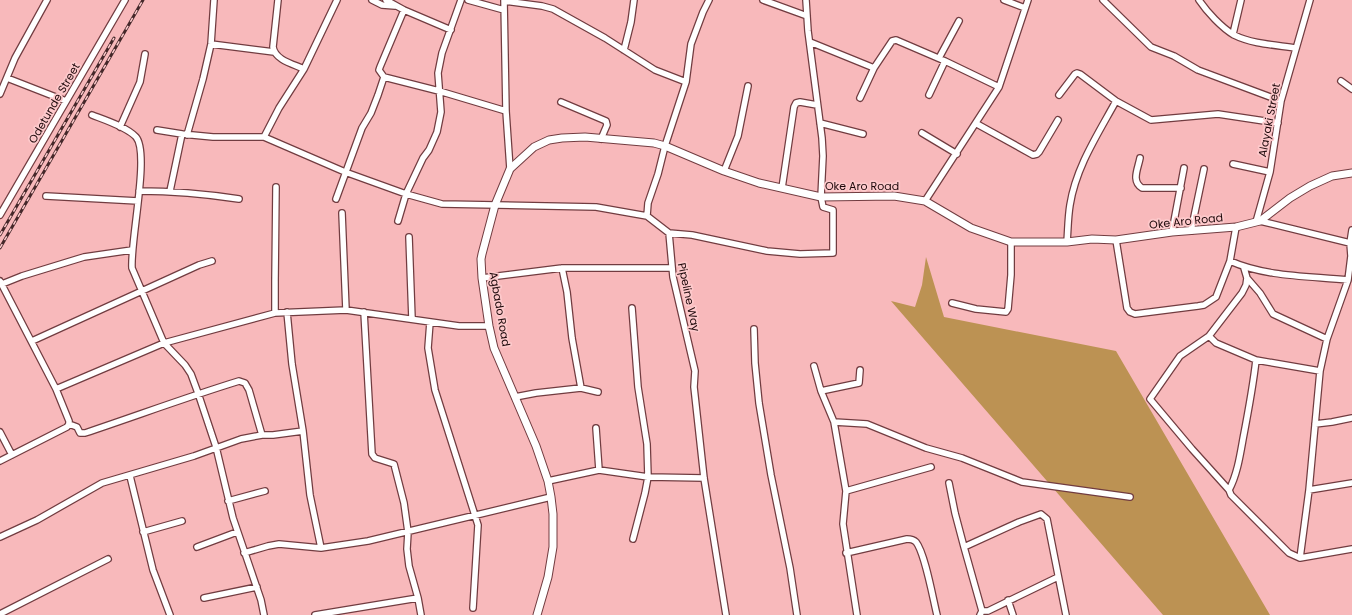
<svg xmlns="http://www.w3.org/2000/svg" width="1352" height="615" font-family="Poppins,sans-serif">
	<rect width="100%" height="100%" fill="#f8b9bb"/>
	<path fill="#bc9253" d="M 926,257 L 944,317 L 1116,351 L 1270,615 L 1163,615 L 891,301 L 915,307 L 922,285 Z"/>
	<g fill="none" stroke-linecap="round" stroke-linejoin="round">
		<defs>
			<path id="minor" d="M 278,0 L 273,47 C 275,60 293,64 304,69
				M 372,0 L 382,5 L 395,6
				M 386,0 L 404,10 L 451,30
				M 468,0 L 504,10
				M 504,0 L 506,111 L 510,169
				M 709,0 L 703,12 L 691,44 L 686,82 L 665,146 L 658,174 L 648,203 L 647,216 L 669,233 L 673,277 L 695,371 L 694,387 L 704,478 L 726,615
				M 763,0 L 807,16
				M 1004,0 L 1025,8
				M 1103,0 L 1151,47 L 1174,56 L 1198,70 L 1281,101
				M 1199,0 C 1207,12 1222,28 1234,35 C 1252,44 1276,45 1296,48
				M 504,1 L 542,6 L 553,9 L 605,38 L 655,70 L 686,82
				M 404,10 L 380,67 L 379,70 L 384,77 L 439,91 L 506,111
				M 1233,34 L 1241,0
				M 810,42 L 874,68
				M 211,44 L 274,52
				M 624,50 L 631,22 L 634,0
				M 939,58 L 959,21
				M 7,78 L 66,101
				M 1341,81 L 1352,89
				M 0,94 L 15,58 L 47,0
				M 929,95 L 945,61
				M 1059,95 L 1075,74 L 1077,73 L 1080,74 L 1116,101 L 1151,120 L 1218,114 L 1278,123
				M 860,98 L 874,68 L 892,41 L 896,40 L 945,61 L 999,87
				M 561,102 L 606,121 L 607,125 L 601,139
				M 92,115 C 105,120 127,127 136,137 C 150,153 130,242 132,268 L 164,343 L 185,365 L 191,374 L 198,393 L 216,447 L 233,518 L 261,600 L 264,615
				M 820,123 L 863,134
				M 977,124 L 1033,155 L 1037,154 L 1039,152 L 1058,120
				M 120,127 L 140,82 L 145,54
				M 157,130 L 182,134 L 213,137 L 264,137 L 345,172 L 406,194 L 442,204 L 596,207 L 647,216
				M 922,133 L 957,154
				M 187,135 L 203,79 L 211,44 L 214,0
				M 264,137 L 279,108 L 304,69 L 337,0
				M 1140,158 C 1138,169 1131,181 1142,188 L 1181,188
				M 1233,164 L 1270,172
				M 724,171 L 738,136 L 748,86
				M 782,188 L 794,107 L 796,103 L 800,102 L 817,105
				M 139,191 C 173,191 206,194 239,199
				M 170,191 L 182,134
				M 46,196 L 138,201
				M 336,199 L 362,128 L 371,113 L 378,95 L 384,77
				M 925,201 L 999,87 L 1028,0
				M 342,213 L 346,310
				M 0,215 L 125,0
				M 398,221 L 406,194 L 423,158 L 429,150 L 437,132 L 441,112 L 438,73 L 442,53 L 461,0
				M 1260,221 L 1350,243
				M 1256,222 L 1270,172 L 1281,101 L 1310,0
				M 1191,231 L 1204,169
				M 1172,232 L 1184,168
				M 669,233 L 692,235 L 767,251 L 800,254 L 833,253 L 833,210 L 823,207 L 821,197 L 823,156 L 822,138 L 808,31 L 806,0
				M 409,237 L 412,319
				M 1116,240 L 1127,308 L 1130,312 L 1135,314 L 1198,306 L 1204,305 L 1216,297 L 1230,261 L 1236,227
				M 1067,242 C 1068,229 1068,217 1070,205 C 1076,167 1098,134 1116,101
				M 1230,261 C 1266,277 1309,276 1348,280
				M 562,268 L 567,292 L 572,338 L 581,388
				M 1244,268 L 1247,278 L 1246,285 L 1242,293 L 1209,336 L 1180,356 L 1150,399 L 1192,449 L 1229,490 L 1231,495 L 1289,553 L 1300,558 L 1352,549
				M 482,278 L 562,268 L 672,268
				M 1247,278 L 1260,293 L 1273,314 L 1327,339
				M 0,281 L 56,389 L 69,421 L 69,424 L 67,427 L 0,461
				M 2,284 L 22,276 L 84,257 L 132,250
				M 952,303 L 976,309 L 1006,312 L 1008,309 L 1011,275 L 1011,242
				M 632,308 L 638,387 L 647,444 L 648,477 L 645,493 L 633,539
				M 287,312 L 292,364 L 303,431 L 310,495 L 321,548
				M 364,312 L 372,454 L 375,458 L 394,464 L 404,503 L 408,532 L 407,549 L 409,566 L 418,598 L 421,615
				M 275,313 L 275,281 L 276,187
				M 430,322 L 428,348 L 435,390 L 478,525 L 473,608
				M 754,329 L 755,363 L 759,403 L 771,475 L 790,568 L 797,615
				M 1209,336 L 1216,343 L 1256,360 L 1320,371
				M 32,341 L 199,265 L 212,261
				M 814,366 L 821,391 L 834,422 L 846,491 L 843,524 L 857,615
				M 56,389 L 164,343 L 275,313 L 346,310 L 459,326 L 489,326
				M 821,391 L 859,383 L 860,370
				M 515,397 L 536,393 L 581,388 L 598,392
				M 834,422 L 867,424 L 926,448 L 962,458 L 1022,482 L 1130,497
				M 69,424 L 77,427 L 80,433 L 85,433 C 136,416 187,397 239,381 L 245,383 L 249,390 L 262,435
				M 1315,424 L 1332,422 L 1352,418
				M 596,428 L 599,470
				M 0,432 L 12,455
				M 130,476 L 153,570 L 170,615
				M 548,481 L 599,470 L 648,477 L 704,478
				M 949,483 L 955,513 L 964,547
				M 1229,490 C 1237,475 1240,456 1243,439 C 1248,413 1253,387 1256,360
				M 1309,490 L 1352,483
				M 846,491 L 931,467
				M 228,501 L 265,491
				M 143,532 L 182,521
				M 0,537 L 37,520 L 102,483 L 194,456 L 241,439 L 262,435 L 273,435 L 303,431
				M 197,547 L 237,532
				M 244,553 L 268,546 L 279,544 L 321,548 L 368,541 L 551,497
				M 846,553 L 907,539 C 910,539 913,539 916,542 C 925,553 933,599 937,615
				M 1300,558 L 1309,490 L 1320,371 L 1327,339 L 1348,280 L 1351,256 L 1350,243 L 1352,230
				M 204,598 L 257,587
				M 1008,600 L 1013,615
				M 982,611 L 964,547 L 1019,522 L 1041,514 L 1047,519 L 1066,615
				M 0,614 L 108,559
				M 315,615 L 418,598
				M 980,615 L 982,611 L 988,611 L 1058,577"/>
			<path id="major" d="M 537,615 L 548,577 L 553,547 L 553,514 L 551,497 L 548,481 L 536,446 L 494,348 L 489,326 L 482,278 L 481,259 L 482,254 L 495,205 L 510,169 L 534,147 L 549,140 L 562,138 L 585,137 L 654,143 L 665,146 L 724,171 L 759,183 L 821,197 L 894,196 L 925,201 L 971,228 L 1011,242 L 1067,242 L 1092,239 L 1116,240 L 1172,232 L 1236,227 L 1260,221 L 1290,198 L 1310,186 L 1332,176 L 1352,173"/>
		</defs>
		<use href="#minor" stroke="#713c40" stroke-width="8"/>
		<use href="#major" stroke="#713c40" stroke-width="9"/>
		<use href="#minor" stroke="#fff" stroke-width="5.5"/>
		<use href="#major" stroke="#fff" stroke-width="7"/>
		<defs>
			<path id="rail" d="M 0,235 L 114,38
				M 0,248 L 143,0"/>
		</defs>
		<use href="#rail" stroke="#45282a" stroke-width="3"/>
		<use href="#rail" stroke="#fdc9cb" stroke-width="1.5" stroke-dasharray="4.5" stroke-linecap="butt"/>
	</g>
	<g text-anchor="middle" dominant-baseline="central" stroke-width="3.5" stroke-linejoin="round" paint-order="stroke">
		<g font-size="11" fill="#1d080a" stroke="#fdc9cb">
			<text transform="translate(54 103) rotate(-60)">Odetunde Street</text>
			<text transform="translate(1269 120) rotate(-79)">Alayaki Street</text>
			<text x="862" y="186">Oke Aro Road</text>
			<text transform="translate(1186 221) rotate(-6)">Oke Aro Road</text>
			<text transform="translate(689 297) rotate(78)">Pipeline Way</text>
			<text transform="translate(500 309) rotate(80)">Agbado Road</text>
		</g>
	</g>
</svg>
